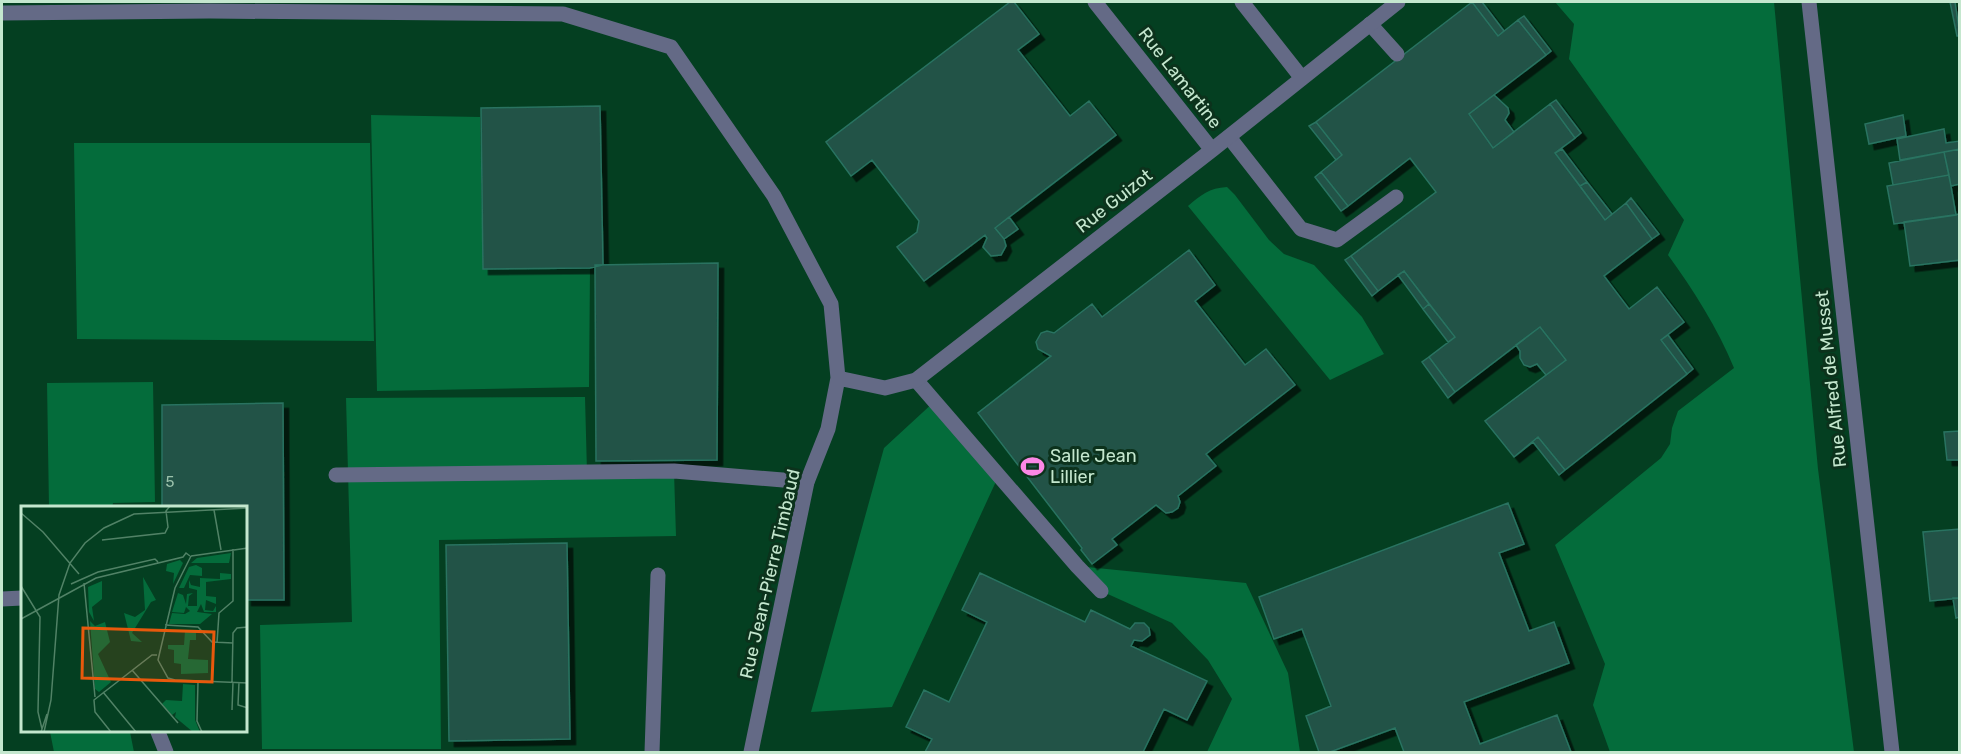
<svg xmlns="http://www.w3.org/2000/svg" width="1961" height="754" font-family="Rubik,sans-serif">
	<defs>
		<filter id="shadow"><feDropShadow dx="5.5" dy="5.5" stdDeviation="0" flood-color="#0009"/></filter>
	</defs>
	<rect width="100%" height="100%" fill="#043f21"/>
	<path fill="#046c3b" d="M 1555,2 L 1774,2 L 1818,469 L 1854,752 L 1610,752 L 1593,705 L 1605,664 L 1555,545 L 1661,458 L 1670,444 L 1672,428 L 1678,411 L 1734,368 C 1717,327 1694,291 1668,255 L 1684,220 L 1569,59 L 1574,24 Z
		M 371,115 L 480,117 L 483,269 L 590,268 L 589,387 L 377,391 Z
		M 74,143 L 370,143 L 374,341 L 77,339 Z
		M 1227,187 L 1235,195 L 1269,240 L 1284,254 L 1314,265 L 1362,317 L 1384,354 L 1330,380 L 1188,206 C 1201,195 1209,188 1227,187 Z
		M 153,382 L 155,502 L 113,503 L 112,508 L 49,508 L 47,383 Z
		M 585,397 L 587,472 L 674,471 L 676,536 L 439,540 L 441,749 L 262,749 L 260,625 L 352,622 L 346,398 Z
		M 935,401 L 999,475 L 892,707 L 811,712 L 884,448 Z
		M 1077,566 L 1246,583 L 1288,673 L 1300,752 L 1207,752 L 1232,699 L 1208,660 L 1172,623 L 1101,591 Z
		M 50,732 L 130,732 L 134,752 L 54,752 Z"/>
	<path fill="#205246" stroke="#297361" stroke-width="1.5" filter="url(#shadow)" d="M 1010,2 L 1014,2 L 1039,34 L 1018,50 L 1070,116 L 1089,101 L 1116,135 L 995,228 L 1004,239 L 1006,246 L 1001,255 L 991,256 L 983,247 L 987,238 L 985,235 L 924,281 L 897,247 L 917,232 L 919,221 L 872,160 L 851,176 L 826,142 Z
		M 1472,2 L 1482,2 L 1504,31 L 1498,36 Z
		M 1472,2 L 1498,36 L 1518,20 L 1546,55 L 1469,114 L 1493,148 L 1550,104 L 1575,138 L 1555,153 L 1605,220 L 1626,203 L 1652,239 L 1604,276 L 1629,309 L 1657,287 L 1684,322 L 1661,340 L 1687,374 L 1565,470 L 1538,437 L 1514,457 L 1485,421 L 1566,360 L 1540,327 L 1455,392 L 1429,357 L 1455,337 L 1404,271 L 1378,291 L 1351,256 L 1436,192 L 1410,158 L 1348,206 L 1321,172 L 1342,155 L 1316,122 Z
		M 1950,2 L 1955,2 L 1960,36 L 1957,36 Z
		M 1524,16 L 1551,51 L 1546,55 L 1518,20 Z
		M 1494,95 L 1508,108 L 1509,113 L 1505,120 L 1514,132 L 1493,148 L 1469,114 Z
		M 1556,100 L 1581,133 L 1575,138 L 1550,104 Z
		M 600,106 L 603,265 L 590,268 L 483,269 L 481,108 Z
		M 1903,115 L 1906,136 L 1869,144 L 1865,124 Z
		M 1316,122 L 1342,155 L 1336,160 L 1309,126 Z
		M 1944,129 L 1946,143 L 1960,141 L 1960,149 L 1900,160 L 1897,139 Z
		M 1562,149 L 1587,182 L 1580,186 L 1555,153 Z
		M 1960,149 L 1960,184 L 1951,186 L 1944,152 Z
		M 1944,152 L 1949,175 L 1893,185 L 1889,163 Z
		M 1321,172 L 1348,206 L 1341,211 L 1315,177 Z
		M 1949,175 L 1956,215 L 1894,224 L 1887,186 Z
		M 1587,182 L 1612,214 L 1605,220 L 1580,186 Z
		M 1631,198 L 1659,234 L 1652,239 L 1626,203 Z
		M 1960,214 L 1960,260 L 1910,266 L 1904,222 Z
		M 1009,217 L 1018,229 L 1004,239 L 995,228 Z
		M 1189,250 L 1215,285 L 1195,301 L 1245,365 L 1266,349 L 1295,385 L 1206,454 L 1216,466 L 1178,496 L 1180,502 L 1178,508 L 1172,512 L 1166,513 L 1156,505 L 1112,539 L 1117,545 L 1092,564 L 1081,550 L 1082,548 L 978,413 L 1051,356 L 1038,349 L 1036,342 L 1041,333 L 1047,331 L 1054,333 L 1092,304 L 1102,317 Z
		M 1351,256 L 1378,291 L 1372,296 L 1345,260 Z
		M 718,263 L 717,460 L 596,461 L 595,265 Z
		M 1404,271 L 1429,304 L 1423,309 L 1398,275 Z
		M 1429,304 L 1455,337 L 1448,342 L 1423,309 Z
		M 1540,327 L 1566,360 L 1546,375 L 1537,364 L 1530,367 L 1524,365 L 1520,358 L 1520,351 L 1516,345 Z
		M 1668,335 L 1693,369 L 1687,374 L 1661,340 Z
		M 1429,357 L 1455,392 L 1448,398 L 1422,362 Z
		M 283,403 L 284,600 L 246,600 L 246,508 L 162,508 L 162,405 Z
		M 1960,431 L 1960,460 L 1947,460 L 1944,432 Z
		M 1538,437 L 1565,470 L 1559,475 L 1533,442 L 1514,457 Z
		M 1508,503 L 1524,544 L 1499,553 L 1529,631 L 1554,622 L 1569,663 L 1464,702 L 1480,744 L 1557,715 L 1571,752 L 1404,752 L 1395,728 L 1330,752 L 1319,752 L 1306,716 L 1331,706 L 1302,629 L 1274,639 L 1259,597 Z
		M 1960,529 L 1960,598 L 1930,601 L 1923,532 Z
		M 567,543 L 570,739 L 449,741 L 446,545 Z
		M 980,573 L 1085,622 L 1091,610 L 1130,629 L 1135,623 L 1144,623 L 1149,628 L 1150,635 L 1142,641 L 1134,640 L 1131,646 L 1207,681 L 1187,720 L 1164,709 L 1143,752 L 925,752 L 932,739 L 906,727 L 924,690 L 949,702 L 987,622 L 962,610 Z
		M 1953,598 L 1960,598 L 1960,617 L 1956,618 Z"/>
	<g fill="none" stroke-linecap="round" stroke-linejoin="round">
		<path stroke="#646a86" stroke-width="15" d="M 1370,24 L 1397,54
			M 1229,137 L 1301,229 L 1337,240 L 1396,197
			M 916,380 L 1077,566 L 1101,591
			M 336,475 L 674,471 L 807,482
			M 652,752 L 658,575"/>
		<path stroke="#646a86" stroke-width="15" d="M 1095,2 L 1212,150
			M 1242,2 L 1301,77
			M 1809,2 L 1892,752
			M 2,13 L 210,11 L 563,14 L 671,47 L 774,196 L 831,304 L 838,378 L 828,429 L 807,482 L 751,752
			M 838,378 L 885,388 L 916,380 L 1212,150 L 1398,2
			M 2,599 L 22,598
			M 158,732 L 166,752"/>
	</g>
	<defs>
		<symbol id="stadium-bare" viewBox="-9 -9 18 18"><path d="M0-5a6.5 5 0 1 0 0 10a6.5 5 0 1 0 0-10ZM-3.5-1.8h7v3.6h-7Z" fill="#fb87e5" stroke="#0c321c" stroke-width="2.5" paint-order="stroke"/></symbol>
	</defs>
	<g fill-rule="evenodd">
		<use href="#stadium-bare" x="1016" y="450" width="33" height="33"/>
	</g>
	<g text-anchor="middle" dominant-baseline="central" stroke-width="6" stroke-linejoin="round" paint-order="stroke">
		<g font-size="15" fill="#9bc2ac">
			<text x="170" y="482">5</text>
		</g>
		<g font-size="18" fill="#c4e7ce" stroke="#0c321c">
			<text transform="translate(1180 78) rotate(52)">Rue Lamartine</text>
			<text transform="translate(1114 201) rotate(-38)">Rue Guizot</text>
			<text transform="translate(1831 379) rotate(-96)">Rue Alfred de Musset</text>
			<text transform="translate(770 574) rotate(-77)">Rue Jean-Pierre Timbaud</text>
		</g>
		<g font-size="18" fill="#c4e7ce" stroke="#0c321c" text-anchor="start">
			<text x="1050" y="456">Salle Jean<tspan x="1050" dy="21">Lillier</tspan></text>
		</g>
	</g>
	<g transform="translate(21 506)">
		<rect width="226" height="226" fill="#043f21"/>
		<path d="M 210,47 L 208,57 L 170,57 L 176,52 ZM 159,54 L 162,57 L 152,78 L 153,67 L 145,65 L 146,58 ZM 175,59 L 181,62 L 181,70 L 169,69 L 163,82 L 158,82 L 168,61 ZM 199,67 L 210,68 L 210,73 L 185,76 L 185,90 L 195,91 L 195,98 L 185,94 L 184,104 L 192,105 L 195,100 L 195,106 L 183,106 L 180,98 L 176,106 L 169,105 L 191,108 L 179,118 L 148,118 L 151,107 L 164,108 L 169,105 L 165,101 L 163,107 L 151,106 L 157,87 L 162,89 L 165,98 L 166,88 L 172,87 L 168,90 L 167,100 L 176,100 L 176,84 L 168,82 L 168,74 L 170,79 L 179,81 L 179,72 L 199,73 ZM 122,71 L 135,94 L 130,96 L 111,127 L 121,136 L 110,135 L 103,107 L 114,111 L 124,104 ZM 81,75 L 81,93 L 71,101 L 73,115 L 68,106 L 67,81 ZM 69,115 L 74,120 L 84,116 L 89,136 L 77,148 L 90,176 L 78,186 L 74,183 ZM 164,125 L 175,126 L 175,134 L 169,134 L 167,153 L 187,154 L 187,167 L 160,168 L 160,158 L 153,157 L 153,144 L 147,143 L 147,139 L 163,139 ZM 162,178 L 174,179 L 174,214 L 179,226 L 172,226 L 154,211 L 155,206 L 151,209 L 141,198 L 145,194 L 161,195 Z" fill="#046c3b"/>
		<path fill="none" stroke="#518266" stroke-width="1.5" d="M 193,4 L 200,44M 0,7 L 22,26 L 58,68M 81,34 L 144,27 L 147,21 L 145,5 L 149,0M 170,50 L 154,82 L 137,154 L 147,172 L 154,174 L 227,177M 170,50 L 227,42M 63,77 L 74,191M 50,78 L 77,66 L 134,53 L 137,56M 0,80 L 19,111 L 17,206 L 21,223M 0,113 L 75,72 L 162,51 L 165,47 L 169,50M 144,119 L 177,121 L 191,136 L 212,137M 196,137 L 198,107 L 212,95 L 212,43M 111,164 L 157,217M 177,176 L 176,215 L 181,226M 211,176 L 212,127 L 216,122 L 227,121M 218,176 L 217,199 L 227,202M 82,186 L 115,226M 211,204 L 212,176M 20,226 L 26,208M 23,226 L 30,194 L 38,89 L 49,57 L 64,37 L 83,22 L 113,8 L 227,2M 90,226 L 74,206 L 73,194 L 131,149 L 136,149"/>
		<path fill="#e8590c" fill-opacity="0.15" stroke="#e8590c" stroke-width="3" d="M 62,122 L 193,126 L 191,176 L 61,172 Z"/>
		<rect width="226" height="226" fill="none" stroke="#c4e7ce" stroke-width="3"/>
	</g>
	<rect width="1961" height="754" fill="none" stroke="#c4e7ce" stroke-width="6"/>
</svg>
